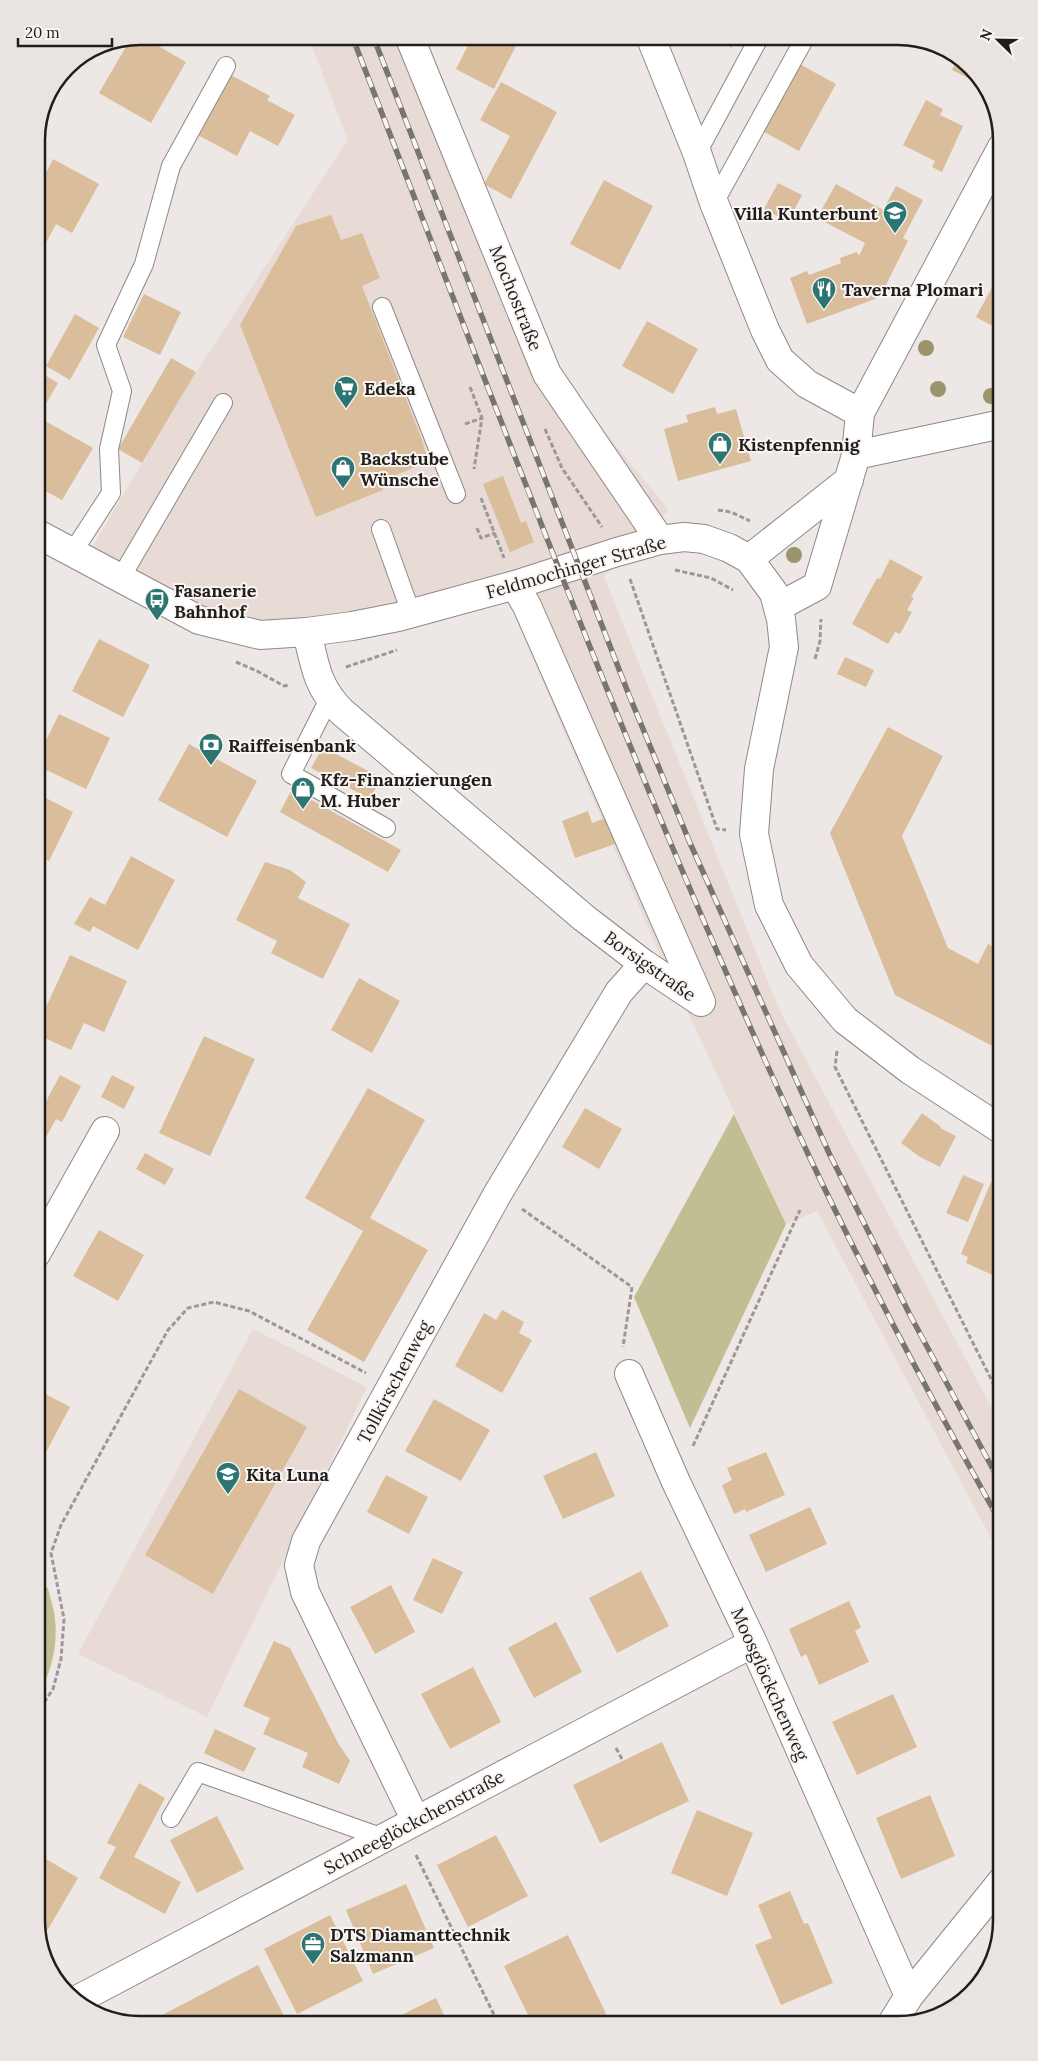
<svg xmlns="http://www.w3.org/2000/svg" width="1038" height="2061" font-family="Lora,serif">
	<rect width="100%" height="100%" fill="#ede7e5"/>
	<path fill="#e8dad5" d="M 308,36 L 418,36 L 480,189 L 570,390 L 669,510 L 604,577 L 780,1011 L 1002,1427 L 1002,1559 L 817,1211 L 786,1224 L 700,1038 L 661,958 L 504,591 L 340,635 L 227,619 L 90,551 L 197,371 L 348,140 Z
		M 253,1329 L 367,1387 L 207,1717 L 78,1654 Z"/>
	<path fill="#c2be94" d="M 734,1114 L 786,1224 L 690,1428 L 634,1297 Z
		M 36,1582 L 48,1588 C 50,1598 54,1608 55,1619 C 58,1645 51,1676 36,1698 Z"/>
	<path fill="#dabe9b" d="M 141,36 L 186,62 L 151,123 L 99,93 L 131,38 Z
		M 473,36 L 521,36 L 494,89 L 456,69 Z
		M 710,36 L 737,36 L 732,48 Z
		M 959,57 L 961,57 L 982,85 L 952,70 Z
		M 796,62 L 836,84 L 799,151 L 759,129 Z
		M 227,73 L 270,96 L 267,100 L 295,115 L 278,146 L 250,131 L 237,156 L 194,133 Z
		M 501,82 L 557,112 L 511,199 L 484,184 L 510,136 L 480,120 Z
		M 926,100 L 943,109 L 940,115 L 963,126 L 942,172 L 932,167 L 935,161 L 903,145 Z
		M 53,159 L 99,184 L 72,233 L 56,224 L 43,248 L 36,244 L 36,176 L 43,179 Z
		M 604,180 L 653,206 L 620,270 L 570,244 Z
		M 778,183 L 802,195 L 788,222 L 764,209 Z
		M 836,184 L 883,210 L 896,186 L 923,200 L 903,238 L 908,241 L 881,295 L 875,299 L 807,324 L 790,278 L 807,271 L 809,275 L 841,263 L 840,258 L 857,252 L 859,256 L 865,243 L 817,218 Z
		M 331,215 L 341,240 L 362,233 L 380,278 L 362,286 L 422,440 L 428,461 L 381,482 L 383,490 L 316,517 L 240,325 L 296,226 Z
		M 1002,269 L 1002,331 L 976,317 Z
		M 144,294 L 181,312 L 160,355 L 123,337 Z
		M 75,314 L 99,328 L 70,380 L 46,366 Z
		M 647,321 L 698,349 L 673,394 L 622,366 Z
		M 171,358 L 196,372 L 142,463 L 118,449 Z
		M 36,370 L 58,383 L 38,417 L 93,448 L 62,500 L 36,486 Z
		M 715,407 L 717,414 L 736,409 L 751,461 L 678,481 L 664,429 L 688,422 L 686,415 Z
		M 503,476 L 521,523 L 526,521 L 534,542 L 510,552 L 483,484 Z
		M 890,559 L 923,577 L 911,597 L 914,598 L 907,610 L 912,612 L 900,634 L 895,632 L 888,644 L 852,624 L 877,578 L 880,579 Z
		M 99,639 L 150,665 L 123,717 L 72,691 Z
		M 845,657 L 874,670 L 866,687 L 837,674 Z
		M 59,714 L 110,738 L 86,789 L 36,765 L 36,761 Z
		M 888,727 L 943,756 L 902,836 L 948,948 L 978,964 L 988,944 L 1002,951 L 1002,1051 L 895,995 L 830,833 Z
		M 189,744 L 257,781 L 227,837 L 158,800 Z
		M 323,747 L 381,778 L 370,799 L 311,768 Z
		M 292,789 L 401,850 L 388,872 L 280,812 Z
		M 36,793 L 73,812 L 49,861 L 36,855 Z
		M 588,811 L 592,823 L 606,818 L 615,844 L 575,858 L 562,821 Z
		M 131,856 L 175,880 L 138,950 L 93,926 L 90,932 L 74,924 L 90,897 L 105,905 Z
		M 265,862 L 290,870 L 306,882 L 298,898 L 350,924 L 323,979 L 271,953 L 277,941 L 236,920 Z
		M 70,955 L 127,981 L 104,1032 L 84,1023 L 71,1050 L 36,1034 L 36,1029 Z
		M 359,978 L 400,1001 L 372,1053 L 331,1030 Z
		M 204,1036 L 255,1059 L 210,1156 L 159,1133 Z
		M 60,1075 L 81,1086 L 62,1122 L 56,1119 L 39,1150 L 36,1148 L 36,1108 L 41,1111 Z
		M 112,1075 L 135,1087 L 124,1109 L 101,1097 Z
		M 368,1088 L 425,1120 L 370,1218 L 428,1250 L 364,1362 L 307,1330 L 363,1231 L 305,1198 Z
		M 585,1108 L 622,1129 L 599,1169 L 562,1147 Z
		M 922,1113 L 941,1127 L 940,1128 L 956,1136 L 940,1167 L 920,1157 L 901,1143 Z
		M 145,1153 L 174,1169 L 165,1185 L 136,1169 Z
		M 963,1175 L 984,1184 L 968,1222 L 946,1213 Z
		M 991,1182 L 1002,1187 L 1002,1261 L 995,1276 L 966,1263 L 968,1257 L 961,1254 Z
		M 99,1230 L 144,1255 L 118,1301 L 73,1276 Z
		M 502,1310 L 524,1322 L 519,1333 L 532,1340 L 502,1393 L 455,1366 L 484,1313 L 496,1320 Z
		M 36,1389 L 70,1407 L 44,1456 L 36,1451 Z
		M 239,1389 L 307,1427 L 213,1594 L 145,1555 Z
		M 434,1399 L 490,1430 L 461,1481 L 405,1451 Z
		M 596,1452 L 615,1496 L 563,1519 L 543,1476 Z
		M 766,1452 L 785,1495 L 746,1512 L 745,1509 L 734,1514 L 722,1485 L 732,1480 L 727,1468 Z
		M 386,1475 L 428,1497 L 409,1534 L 367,1512 Z
		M 810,1507 L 827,1544 L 766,1572 L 749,1535 Z
		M 433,1558 L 463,1572 L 442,1614 L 413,1600 Z
		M 641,1571 L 669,1626 L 617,1653 L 589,1598 Z
		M 391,1585 L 415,1632 L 375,1654 L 350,1607 Z
		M 849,1601 L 861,1627 L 855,1631 L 869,1662 L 819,1685 L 806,1654 L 801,1657 L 789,1629 Z
		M 556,1622 L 582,1672 L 534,1698 L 508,1648 Z
		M 274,1641 L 290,1648 L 338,1743 L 350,1761 L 339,1784 L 302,1767 L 308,1753 L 263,1734 L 270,1718 L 243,1706 Z
		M 473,1667 L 501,1722 L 450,1749 L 421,1694 Z
		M 893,1694 L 917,1747 L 857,1775 L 832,1722 Z
		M 215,1729 L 256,1748 L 244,1772 L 204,1753 Z
		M 662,1742 L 689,1801 L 600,1843 L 573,1785 Z
		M 139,1783 L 165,1798 L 134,1857 L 181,1882 L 165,1914 L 99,1878 L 116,1847 L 107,1843 Z
		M 930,1795 L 955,1856 L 901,1879 L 876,1818 Z
		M 697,1810 L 753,1833 L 727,1896 L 671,1873 Z
		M 217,1816 L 244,1869 L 197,1893 L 170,1840 Z
		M 496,1835 L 528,1896 L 468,1927 L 437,1865 Z
		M 36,1853 L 78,1878 L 44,1936 L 39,1933 L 36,1921 Z
		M 406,1884 L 434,1948 L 373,1974 L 346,1910 Z
		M 790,1891 L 804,1924 L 808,1923 L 833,1983 L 781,2005 L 755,1945 L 772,1938 L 758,1905 Z
		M 330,1915 L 363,1981 L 297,2014 L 264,1949 Z
		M 568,1935 L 609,2020 L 598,2025 L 533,2025 L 504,1966 Z
		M 258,1965 L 286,2020 L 277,2025 L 143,2025 Z
		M 436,1998 L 449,2025 L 381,2025 Z"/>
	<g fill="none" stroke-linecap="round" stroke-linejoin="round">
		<defs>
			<path id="service" d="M 697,153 L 760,36
				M 714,203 L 806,36
				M 382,307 L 456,494
				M 381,529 L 411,613
				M 72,553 L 111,493 L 109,449 L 122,391 L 106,345 L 144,264 L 171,166 L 226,66
				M 120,579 L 223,403
				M 329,699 L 291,774 L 386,828
				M 171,1818 L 198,1772 L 383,1838"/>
			<path id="minor" d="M 409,36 L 547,374 L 660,540
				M 650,36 L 697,153 L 714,203 L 765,330 L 780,360 L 807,384 L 860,413 L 856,455
				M 860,413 L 1002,147
				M 749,559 L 849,480
				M 515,585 L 527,606 L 701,1002
				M 778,607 L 817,586 L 856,455 L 1002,424
				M 307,632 C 315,666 317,687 342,712 L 584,918 L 644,964 L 701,1002
				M 36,1254 L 105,1131
				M 629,1374 L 676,1482 L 753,1643 L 909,1996
				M 416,1821 L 305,1592 L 299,1565 L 306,1541 L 498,1193 L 619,992 L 644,964
				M 75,2001 L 753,1643
				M 891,2025 L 909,1996 L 1002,1881"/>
			<path id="secondary" d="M 36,533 L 199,620 L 260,635 L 307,632 L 352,626 L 398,617 L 515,585 L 617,552 L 660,540 L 684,537 L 704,539 L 729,548 L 749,559 L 774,593 L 781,619 L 784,647 L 759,769 L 754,834 L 769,905 L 799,965 L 845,1020 L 910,1070 L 1002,1130"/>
		</defs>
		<use href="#service" stroke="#8e8987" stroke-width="20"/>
		<use href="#minor" stroke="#8e8987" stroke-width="30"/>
		<use href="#secondary" stroke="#8e8987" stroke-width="30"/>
		<path stroke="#9d9897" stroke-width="3" stroke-dasharray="5 2.5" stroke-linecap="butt" d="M 97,46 L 102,44
			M 470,387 L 482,418 L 474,469
			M 465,424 L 482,418
			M 545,429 L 562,468 L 602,527
			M 481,498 L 504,558
			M 718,510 L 731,512 L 750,521
			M 477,528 L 481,538 L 495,533
			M 675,570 L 711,578 L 733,590
			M 630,579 L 717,829 L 726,830
			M 815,659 L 820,641 L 821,619
			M 236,662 L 257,671 L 284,686 L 289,685
			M 346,667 L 397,650
			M 837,1051 L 835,1067 L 1002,1401
			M 522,1209 L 632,1287 L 623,1347
			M 693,1446 L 800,1210
			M 36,1715 L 53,1689 L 61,1659 L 64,1619 L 51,1553 L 61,1525 L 168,1330 L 188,1308 L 214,1302 L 249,1311 L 366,1373
			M 616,1748 L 623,1761
			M 416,1855 L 499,2025"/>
		<use href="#service" stroke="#fff" stroke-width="18"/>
		<use href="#minor" stroke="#fff" stroke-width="28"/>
		<use href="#secondary" stroke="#fff" stroke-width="28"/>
		<defs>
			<path id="rail" d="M 352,36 C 498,412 638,790 809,1156 C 868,1281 934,1404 1002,1525
				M 373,36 L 629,695 L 690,843 L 829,1153 L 910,1315 L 1002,1486"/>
		</defs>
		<use href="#rail" stroke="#787472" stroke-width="5.5"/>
		<use href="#rail" stroke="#faf5f2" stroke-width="4" stroke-dasharray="11" stroke-linecap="butt"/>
	</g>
	<g fill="#9c956c">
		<circle cx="926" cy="348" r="8"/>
		<circle cx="938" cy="389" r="8"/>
		<circle cx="991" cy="396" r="8"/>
		<circle cx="794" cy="555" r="8"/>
	</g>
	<defs>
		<symbol id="school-pin" viewBox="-11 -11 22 30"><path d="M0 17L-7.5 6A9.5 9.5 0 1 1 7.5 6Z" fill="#2c7572" stroke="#faf5f2"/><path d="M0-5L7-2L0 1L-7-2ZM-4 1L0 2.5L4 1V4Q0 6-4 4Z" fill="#fff"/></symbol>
		<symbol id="restaurant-pin" viewBox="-11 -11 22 30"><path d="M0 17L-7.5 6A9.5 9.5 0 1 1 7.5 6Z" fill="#2c7572" stroke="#faf5f2"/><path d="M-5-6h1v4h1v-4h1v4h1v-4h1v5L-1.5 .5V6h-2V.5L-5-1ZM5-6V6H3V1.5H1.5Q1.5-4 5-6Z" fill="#fff"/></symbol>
		<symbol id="supermarket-pin" viewBox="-11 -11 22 30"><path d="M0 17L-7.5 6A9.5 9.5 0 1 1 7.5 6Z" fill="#2c7572" stroke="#faf5f2"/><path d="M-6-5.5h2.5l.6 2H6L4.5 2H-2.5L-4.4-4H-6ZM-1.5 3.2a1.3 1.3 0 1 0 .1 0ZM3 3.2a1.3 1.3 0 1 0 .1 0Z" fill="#fff"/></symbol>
		<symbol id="shop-pin" viewBox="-11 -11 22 30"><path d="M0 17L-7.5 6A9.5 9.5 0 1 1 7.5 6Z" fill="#2c7572" stroke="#faf5f2"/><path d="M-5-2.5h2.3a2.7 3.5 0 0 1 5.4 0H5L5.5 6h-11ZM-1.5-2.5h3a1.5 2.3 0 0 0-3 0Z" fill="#fff"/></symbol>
		<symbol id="bus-pin" viewBox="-11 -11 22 30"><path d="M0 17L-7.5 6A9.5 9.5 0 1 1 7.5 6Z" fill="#2c7572" stroke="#faf5f2"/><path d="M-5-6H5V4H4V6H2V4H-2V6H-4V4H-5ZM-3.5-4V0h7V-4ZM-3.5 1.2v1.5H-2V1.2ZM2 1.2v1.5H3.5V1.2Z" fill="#fff"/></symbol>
		<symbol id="bank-pin" viewBox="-11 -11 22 30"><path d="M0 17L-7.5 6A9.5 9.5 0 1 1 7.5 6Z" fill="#2c7572" stroke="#faf5f2"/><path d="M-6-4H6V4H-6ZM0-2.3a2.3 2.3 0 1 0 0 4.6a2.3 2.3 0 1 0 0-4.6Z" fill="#fff"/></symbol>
		<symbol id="office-pin" viewBox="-11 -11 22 30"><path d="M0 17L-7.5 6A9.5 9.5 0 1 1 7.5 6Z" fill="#2c7572" stroke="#faf5f2"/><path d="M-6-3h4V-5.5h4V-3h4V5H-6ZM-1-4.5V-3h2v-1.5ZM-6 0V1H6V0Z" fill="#fff"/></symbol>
	</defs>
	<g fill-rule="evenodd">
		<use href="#school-pin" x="881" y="199" width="28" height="38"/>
		<use href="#restaurant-pin" x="810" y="275" width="28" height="38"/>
		<use href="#supermarket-pin" x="332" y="374" width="28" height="38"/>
		<use href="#shop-pin" x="706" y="430" width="28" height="38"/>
		<use href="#shop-pin" x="329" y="454" width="28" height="38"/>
		<use href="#bus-pin" x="143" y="586" width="28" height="38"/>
		<use href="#bank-pin" x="197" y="731" width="28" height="38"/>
		<use href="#shop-pin" x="289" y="775" width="28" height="38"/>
		<use href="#school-pin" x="214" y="1460" width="28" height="38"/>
		<use href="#office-pin" x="299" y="1930" width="28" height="38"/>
	</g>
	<g text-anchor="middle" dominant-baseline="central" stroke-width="4" stroke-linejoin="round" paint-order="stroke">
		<g font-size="18" font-weight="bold" fill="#201e1d" stroke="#faf5f2" text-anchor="start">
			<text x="878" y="213" text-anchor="end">Villa Kunterbunt</text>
			<text x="842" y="289">Taverna Plomari</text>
			<text x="364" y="388">Edeka</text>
			<text x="738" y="444">Kistenpfennig</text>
			<text x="360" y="458">Backstube<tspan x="360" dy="21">Wünsche</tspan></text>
			<text x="174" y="590">Fasanerie<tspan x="174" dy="21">Bahnhof</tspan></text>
			<text x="228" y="745">Raiffeisenbank</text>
			<text x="320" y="779">Kfz-Finanzierungen<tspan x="320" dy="21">M. Huber</tspan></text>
			<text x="246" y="1474">Kita Luna</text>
			<text x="330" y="1934">DTS Diamanttechnik<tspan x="330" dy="21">Salzmann</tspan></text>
		</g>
		<g font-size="18" fill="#201e1d" stroke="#faf5f2">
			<text transform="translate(516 298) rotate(68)">Mochostraße</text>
			<text transform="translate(576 567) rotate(-16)">Feldmochinger Straße</text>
			<text transform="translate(650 966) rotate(35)">Borsigstraße</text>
			<text transform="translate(394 1382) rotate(-62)">Tollkirschenweg</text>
			<text transform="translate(770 1684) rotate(66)">Moosglöckchenweg</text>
			<text transform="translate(414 1822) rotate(-28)">Schneeglöckchenstraße</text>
		</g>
	</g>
	<path d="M0 0H1038V2061H0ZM140 45H898A95 95 0 0 1 993 140V1921A95 95 0 0 1 898 2016H140A95 95 0 0 1 45 1921V140A95 95 0 0 1 140 45Z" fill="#e9e4e1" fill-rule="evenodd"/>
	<path fill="none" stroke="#201e1d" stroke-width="2.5" d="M140 45H898A95 95 0 0 1 993 140V1921A95 95 0 0 1 898 2016H140A95 95 0 0 1 45 1921V140A95 95 0 0 1 140 45Z"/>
	<g transform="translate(998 40) rotate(293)" stroke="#faf5f2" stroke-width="4" paint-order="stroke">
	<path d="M0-4L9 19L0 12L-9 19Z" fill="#201e1d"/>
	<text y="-8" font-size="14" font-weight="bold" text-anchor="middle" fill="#201e1d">N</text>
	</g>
	<path d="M18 38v8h94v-8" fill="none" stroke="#201e1d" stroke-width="2.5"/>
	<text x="25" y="38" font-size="15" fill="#201e1d" stroke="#faf5f2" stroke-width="4" paint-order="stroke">20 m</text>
</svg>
